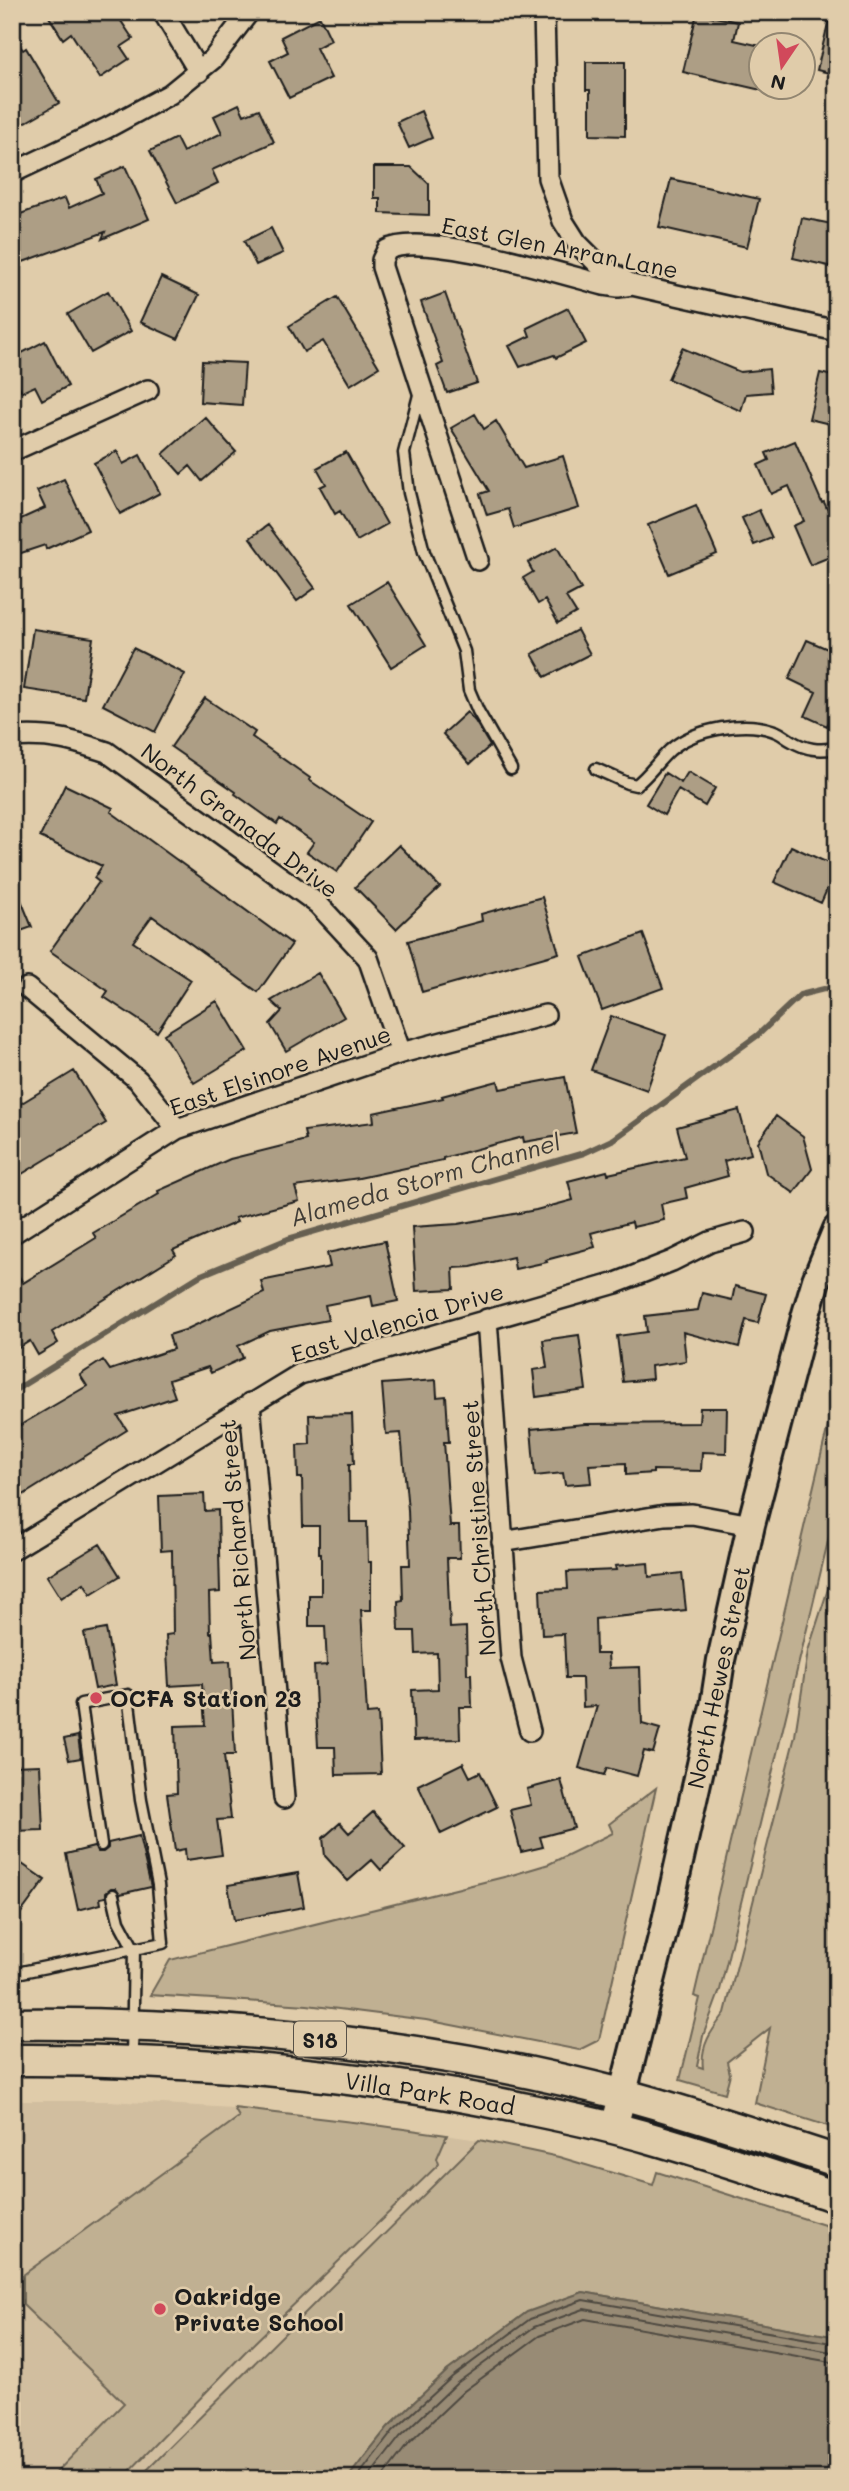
<svg xmlns="http://www.w3.org/2000/svg" width="849" height="2491" font-family="Mali,sans-serif">
	<rect width="100%" height="100%" fill="#e0ccaa"/>
	<filter id="ink" filterUnits="userSpaceOnUse"><feTurbulence type="fractalNoise" baseFrequency=".0143" numOctaves="2"/><feDisplacementMap in="SourceGraphic" scale="14" xChannelSelector="R" yChannelSelector="G"/><feConvolveMatrix kernelMatrix="1 2 1 2 8 2 1 2 1" color-interpolation-filters="sRGB"/></filter>
	<g filter="url(#ink)">
		<path fill="#d1be9f" d="M 12,2101 L 108,2101 L 234,2108 L 361,2123 L 479,2140 L 138,2479 L 12,2479 Z"/>
		<path fill="#c0b092" stroke="#6e6657" stroke-width="2" d="M 837,1387 L 837,1504 L 720,1990 L 703,2036 L 697,2066 L 703,2068 C 700,2045 712,2030 725,2013 L 795,1736 L 808,1651 L 837,1561 L 837,2129 L 755,2103 L 770,2028 L 727,2062 L 730,2074 L 725,2093 L 680,2080 L 700,1998 L 694,1996 Z
			M 656,1788 L 599,2040 L 579,2050 L 426,2020 L 307,2005 L 150,1995 L 170,1960 L 512,1875 L 549,1864 L 613,1833 L 609,1824 Z
			M 234,2108 L 361,2123 L 447,2135 L 437,2158 L 439,2164 L 246,2351 L 122,2479 L 50,2479 L 124,2403 L 23,2305 L 23,2275 L 239,2117 Z
			M 479,2140 L 559,2157 L 653,2185 L 657,2172 L 837,2229 L 837,2337 L 583,2292 L 526,2313 L 447,2371 L 388,2427 L 347,2479 L 138,2479 Z
			M 12,2224 L 16,2224 L 20,2265 L 12,2265 Z"/>
		<path fill="#988b75" stroke="#665f51" stroke-width="2" d="M 583,2292 L 837,2337 L 837,2479 L 347,2479 L 388,2427 L 447,2371 L 527,2312 Z"/>
		<g fill="none" stroke-linecap="round" stroke-linejoin="round">
			<path stroke="#4e4840" stroke-width="2" d="M 356,2479 L 393,2431 L 452,2377 L 530,2319 L 583,2300 L 837,2344
				M 367,2479 L 400,2437 L 457,2383 L 534,2327 L 584,2309 L 837,2353
				M 381,2479 L 408,2444 L 464,2391 L 539,2336 L 585,2319 L 837,2363"/>
			<path stroke="#665f51" stroke-width="6" d="M 12,1392 L 199,1276 L 288,1239 L 584,1153 L 614,1139 L 758,1035 L 800,995 L 824,989 L 837,990"/>
		</g>
		<path fill="#ad9e85" stroke="#1c1c1c" stroke-width="2" d="M 46,12 L 115,12 L 133,39 L 121,47 L 129,59 L 100,78 L 71,33 L 63,39 Z
			M 697,13 L 738,22 L 734,40 L 761,46 L 761,90 L 683,72 Z
			M 830,15 L 837,15 L 837,75 L 817,70 Z
			M 320,17 L 331,40 L 316,48 L 331,78 L 289,98 L 270,61 L 288,52 L 281,37 Z
			M 12,35 L 23,50 L 26,48 L 59,103 L 21,125 L 12,110 Z
			M 586,62 L 625,62 L 625,136 L 590,135 L 590,90 L 586,90 Z
			M 239,104 L 244,115 L 259,109 L 274,142 L 212,170 L 218,183 L 177,203 L 150,151 L 176,138 L 183,152 L 222,133 L 214,116 Z
			M 421,111 L 432,138 L 409,148 L 397,122 Z
			M 125,166 L 149,219 L 102,239 L 105,232 L 12,266 L 12,217 L 65,198 L 69,208 L 102,193 L 96,179 Z
			M 374,167 L 411,167 L 429,184 L 429,215 L 380,213 L 380,198 L 374,198 Z
			M 671,179 L 759,199 L 747,247 L 659,227 Z
			M 802,218 L 837,225 L 837,268 L 793,258 Z
			M 271,228 L 283,253 L 256,265 L 244,241 Z
			M 161,277 L 199,295 L 178,339 L 140,322 Z
			M 108,291 L 131,331 L 91,353 L 68,314 Z
			M 445,293 L 477,383 L 447,393 L 437,366 L 443,363 L 421,302 Z
			M 337,297 L 379,367 L 350,385 L 323,341 L 304,352 L 289,326 Z
			M 568,308 L 586,343 L 556,358 L 554,355 L 520,367 L 509,346 L 530,336 L 527,328 Z
			M 45,341 L 68,386 L 42,400 L 35,386 L 22,392 L 12,373 L 12,358 Z
			M 682,348 L 740,372 L 769,369 L 771,392 L 746,394 L 741,411 L 668,379 Z
			M 202,361 L 245,363 L 242,405 L 200,402 Z
			M 820,373 L 837,377 L 837,397 L 830,424 L 809,419 Z
			M 475,414 L 484,429 L 496,421 L 524,468 L 563,456 L 579,508 L 514,528 L 508,509 L 487,515 L 480,494 L 489,491 L 451,428 Z
			M 205,417 L 236,452 L 202,481 L 190,466 L 181,474 L 163,454 Z
			M 795,441 L 822,503 L 824,502 L 837,531 L 837,554 L 810,565 L 793,526 L 804,521 L 789,486 L 771,494 L 758,465 L 769,460 L 766,453 Z
			M 117,451 L 123,464 L 140,455 L 160,493 L 120,514 L 94,463 Z
			M 346,452 L 387,524 L 357,541 L 340,511 L 335,514 L 320,487 L 326,484 L 317,468 Z
			M 64,479 L 88,530 L 46,549 L 45,545 L 12,556 L 12,523 L 45,508 L 37,491 Z
			M 696,505 L 717,554 L 669,574 L 648,525 Z
			M 759,510 L 772,538 L 754,545 L 742,518 Z
			M 268,525 L 315,588 L 297,601 L 250,538 Z
			M 557,547 L 581,589 L 566,597 L 576,613 L 558,623 L 545,600 L 538,604 L 523,578 L 533,572 L 528,563 Z
			M 387,582 L 426,645 L 391,667 L 351,604 Z
			M 33,629 L 93,638 L 84,698 L 24,689 Z
			M 577,630 L 590,654 L 545,677 L 532,654 Z
			M 807,640 L 837,653 L 837,706 L 827,726 L 805,716 L 816,692 L 789,679 Z
			M 133,648 L 185,674 L 155,732 L 103,705 Z
			M 205,698 L 255,732 L 252,737 L 310,778 L 309,780 L 371,822 L 337,872 L 307,852 L 314,842 L 280,819 L 277,824 L 235,794 L 236,792 L 171,747 Z
			M 467,712 L 475,721 L 490,746 L 470,764 L 443,734 Z
			M 688,772 L 715,788 L 705,806 L 678,790 L 664,815 L 646,804 L 665,773 L 681,783 Z
			M 65,785 L 113,808 L 111,812 L 292,944 L 258,992 L 152,916 L 133,942 L 191,980 L 157,1032 L 104,997 L 108,991 L 50,951 L 99,882 L 94,878 L 102,866 L 40,837 Z
			M 399,845 L 440,887 L 396,929 L 355,887 Z
			M 791,846 L 837,867 L 821,903 L 774,882 Z
			M 12,878 L 32,927 L 12,934 Z
			M 542,897 L 559,953 L 422,992 L 408,941 L 482,921 L 481,914 Z
			M 643,934 L 663,988 L 602,1010 L 582,957 Z
			M 318,973 L 344,1017 L 286,1051 L 270,1024 L 282,1011 L 271,1001 Z
			M 217,1001 L 247,1051 L 194,1083 L 164,1034 Z
			M 611,1016 L 666,1035 L 647,1090 L 591,1070 Z
			M 74,1071 L 106,1123 L 12,1180 L 12,1109 Z
			M 565,1077 L 576,1133 L 524,1142 L 523,1137 L 443,1158 L 443,1160 L 359,1178 L 295,1187 L 299,1201 L 235,1218 L 237,1222 L 173,1250 L 176,1255 L 52,1332 L 58,1343 L 38,1355 L 30,1341 L 12,1352 L 12,1265 L 23,1283 L 96,1238 L 93,1233 L 159,1194 L 158,1191 L 230,1159 L 306,1140 L 304,1131 L 374,1122 L 373,1113 L 443,1098 L 442,1096 L 498,1081 L 500,1089 Z
			M 739,1110 L 751,1154 L 724,1161 L 728,1176 L 685,1188 L 687,1198 L 661,1204 L 664,1220 L 633,1227 L 632,1222 L 591,1233 L 595,1247 L 546,1260 L 547,1262 L 515,1269 L 513,1257 L 471,1267 L 453,1268 L 454,1289 L 416,1291 L 412,1227 L 458,1224 L 536,1210 L 573,1200 L 568,1181 L 607,1171 L 608,1174 L 685,1157 L 677,1127 Z
			M 776,1116 L 803,1136 L 812,1169 L 794,1193 L 766,1173 L 758,1142 Z
			M 385,1241 L 398,1301 L 373,1306 L 371,1296 L 325,1305 L 328,1320 L 270,1331 L 238,1346 L 243,1358 L 211,1373 L 208,1367 L 169,1380 L 175,1397 L 118,1416 L 127,1430 L 12,1502 L 12,1430 L 87,1386 L 80,1375 L 103,1360 L 110,1370 L 173,1349 L 169,1335 L 185,1330 L 264,1293 L 261,1281 L 330,1267 L 327,1253 Z
			M 735,1286 L 766,1294 L 758,1323 L 746,1320 L 739,1347 L 683,1332 L 686,1361 L 651,1366 L 652,1379 L 623,1382 L 617,1336 L 647,1332 L 645,1316 L 698,1310 L 702,1293 L 732,1300 Z
			M 579,1335 L 586,1390 L 536,1397 L 533,1370 L 547,1368 L 543,1340 Z
			M 436,1380 L 437,1397 L 446,1396 L 449,1442 L 444,1442 L 450,1526 L 459,1526 L 460,1558 L 447,1558 L 450,1628 L 466,1627 L 467,1674 L 471,1674 L 472,1707 L 459,1707 L 460,1739 L 414,1740 L 412,1690 L 438,1689 L 437,1653 L 416,1654 L 415,1631 L 399,1631 L 398,1601 L 403,1600 L 402,1565 L 410,1565 L 408,1510 L 401,1433 L 386,1434 L 382,1384 Z
			M 700,1408 L 727,1408 L 726,1453 L 702,1452 L 701,1471 L 653,1470 L 653,1473 L 626,1475 L 626,1463 L 589,1465 L 591,1483 L 565,1485 L 563,1473 L 535,1476 L 531,1429 L 585,1424 L 699,1423 Z
			M 352,1414 L 354,1464 L 349,1464 L 350,1522 L 367,1522 L 368,1562 L 371,1562 L 371,1610 L 361,1610 L 367,1714 L 378,1713 L 381,1774 L 336,1775 L 335,1747 L 318,1747 L 314,1666 L 327,1665 L 325,1626 L 309,1626 L 309,1595 L 321,1595 L 321,1553 L 319,1553 L 319,1526 L 303,1526 L 302,1478 L 298,1478 L 297,1445 L 310,1444 L 309,1415 Z
			M 204,1494 L 205,1511 L 218,1510 L 220,1592 L 209,1593 L 210,1633 L 212,1632 L 214,1662 L 230,1661 L 235,1755 L 224,1755 L 231,1819 L 217,1820 L 222,1855 L 186,1860 L 185,1849 L 175,1851 L 167,1794 L 177,1793 L 175,1726 L 205,1725 L 202,1684 L 169,1686 L 166,1635 L 173,1634 L 172,1550 L 161,1551 L 159,1496 Z
			M 100,1544 L 120,1576 L 91,1594 L 84,1583 L 61,1598 L 47,1576 Z
			M 648,1563 L 649,1577 L 682,1573 L 686,1610 L 595,1619 L 596,1654 L 608,1654 L 609,1668 L 640,1667 L 642,1724 L 660,1729 L 653,1753 L 644,1751 L 637,1776 L 607,1768 L 604,1775 L 579,1768 L 597,1706 L 583,1707 L 582,1678 L 566,1678 L 564,1634 L 542,1635 L 540,1590 L 568,1589 L 567,1572 L 616,1570 L 615,1566 Z
			M 106,1629 L 116,1685 L 95,1689 L 84,1633 Z
			M 78,1736 L 81,1758 L 69,1760 L 64,1739 Z
			M 463,1763 L 470,1777 L 480,1772 L 497,1807 L 441,1834 L 418,1785 Z
			M 40,1765 L 43,1830 L 12,1831 L 12,1766 Z
			M 561,1780 L 574,1828 L 540,1837 L 543,1847 L 521,1852 L 510,1810 L 531,1805 L 527,1789 Z
			M 373,1812 L 405,1848 L 381,1870 L 372,1860 L 348,1881 L 325,1856 L 323,1838 L 340,1823 L 349,1833 Z
			M 139,1836 L 151,1887 L 120,1894 L 116,1888 L 111,1888 L 106,1892 L 106,1897 L 100,1898 L 101,1904 L 78,1910 L 66,1854 L 94,1847 L 98,1852 L 103,1852 L 108,1848 L 108,1843 Z
			M 12,1857 L 45,1880 L 12,1925 Z
			M 298,1873 L 304,1907 L 234,1920 L 228,1885 Z"/>
		<g fill="none" stroke-linecap="round" stroke-linejoin="round">
			<defs>
				<path id="lane" d="M 420,391 L 404,453 L 409,493 L 424,552 L 464,651 L 469,690 L 478,711 L 511,769
					M 596,769 L 627,783 L 636,785 C 649,775 658,761 670,750 C 694,729 747,719 777,732 C 782,734 786,738 790,740 C 806,750 819,751 837,748
					M 113,1895 L 119,1921 L 134,1949 L 132,2058
					M 12,1974 L 163,1943 L 158,1885 L 141,1800 L 128,1695 L 81,1704 L 101,1845"/>
				<path id="street" d="M 163,12 L 199,72
					M 544,12 L 548,178 L 563,221 L 577,243 L 598,264 L 632,285
					M 12,173 L 107,128 L 170,94 L 213,59 L 249,12
					M 12,451 L 148,390
					M 478,560 L 382,267 L 382,260 L 387,250 C 422,230 561,274 604,285 L 618,287 L 632,285 L 837,331
					M 12,737 C 51,734 71,740 107,752 L 318,904 L 368,958 L 401,1053
					M 27,988 L 138,1080 L 177,1129
					M 12,1234 L 177,1129 L 401,1053 L 545,1015
					M 487,1319 L 511,1658 L 530,1731
					M 250,1403 L 284,1798
					M 502,1542 L 665,1515 L 692,1514 L 751,1525
					M 12,1550 L 300,1374 L 616,1283 L 672,1261 L 710,1242 L 745,1232"/>
				<path id="secondary" d="M 614,2128 L 666,1921 L 714,1706 L 721,1660 L 751,1525 L 806,1314 L 816,1280 L 837,1229"/>
				<path id="primary" d="M 12,2024 C 218,2022 425,2043 625,2095 C 696,2114 766,2138 837,2161
					M 12,2060 C 184,2059 348,2072 517,2107 C 561,2116 607,2125 650,2138 C 713,2156 775,2177 837,2197"/>
			</defs>
			<use href="#lane" stroke="#1c1c1c" stroke-width="15"/>
			<use href="#street" stroke="#1c1c1c" stroke-width="24"/>
			<use href="#secondary" stroke="#1c1c1c" stroke-width="32"/>
			<use href="#primary" stroke="#1c1c1c" stroke-width="35"/>
			<use href="#lane" stroke="#e0ccaa" stroke-width="10"/>
			<use href="#street" stroke="#e0ccaa" stroke-width="19"/>
			<use href="#secondary" stroke="#e0ccaa" stroke-width="26"/>
			<use href="#primary" stroke="#e0ccaa" stroke-width="30"/>
		</g>
	</g>
	<g fill="#d1495b" stroke="#e0ccaa" stroke-width="2.5">
		<circle cx="96" cy="1698" r="7"/>
		<circle cx="160" cy="2309" r="7"/>
	</g>
	<g text-anchor="middle" dominant-baseline="central" stroke-width="5" stroke-linejoin="round" paint-order="stroke">
		<rect fill="#e0ccaa" stroke="#575147" stroke-width="2" x="294" y="2021.5" width="52" height="35" rx="5"/>
		<g font-size="21" font-weight="bold" fill="#1c1c1c">
			<text x="320" y="2039">S18</text>
		</g>
		<g font-size="23" fill="#1c1c1c" stroke="#e0ccaa">
			<text transform="translate(560 247) rotate(11)">East Glen Arran Lane</text>
			<text transform="translate(240 820) rotate(37)">North Granada Drive</text>
			<text transform="translate(280 1070) rotate(-19)">East Elsinore Avenue</text>
			<text transform="translate(397 1322) rotate(-17)">East Valencia Drive</text>
			<text transform="translate(478 1528) rotate(-94)">North Christine Street</text>
			<text transform="translate(237 1540) rotate(-95)">North Richard Street</text>
			<text transform="translate(718 1677) rotate(-78)">North Hewes Street</text>
			<text transform="translate(430 2093) rotate(9)">Villa Park Road</text>
		</g>
		<g font-size="23" font-weight="bold" fill="#1c1c1c" stroke="#e0ccaa" text-anchor="start">
			<text x="110" y="1698">OCFA Station 23</text>
			<text x="174" y="2296">Oakridge<tspan x="174" dy="26">Private School</tspan></text>
		</g>
		<g font-size="24" font-style="italic" fill="#413d37" stroke="#e0ccaa">
			<text transform="translate(425 1179) rotate(-16)">Alameda Storm Channel</text>
		</g>
	</g>
	<rect width="849" height="2491" fill="none" stroke="#e0ccaa" stroke-width="42"/>
	<rect x="21" y="21" width="807" height="2449" fill="none" stroke="#1c1c1c" stroke-width="2.5" filter="url(#ink)"/>
	<g transform="translate(782 66) rotate(193)"><circle r="33" fill="#e0ccaa" stroke="#928671" stroke-width="2"/>
	<path d="M0-5L12 26L0 18L-12 26Z" fill="#d1495b"/>
	<text y="-10" font-size="19" font-weight="bold" text-anchor="middle" fill="#1c1c1c">N</text>
	</g>
</svg>
